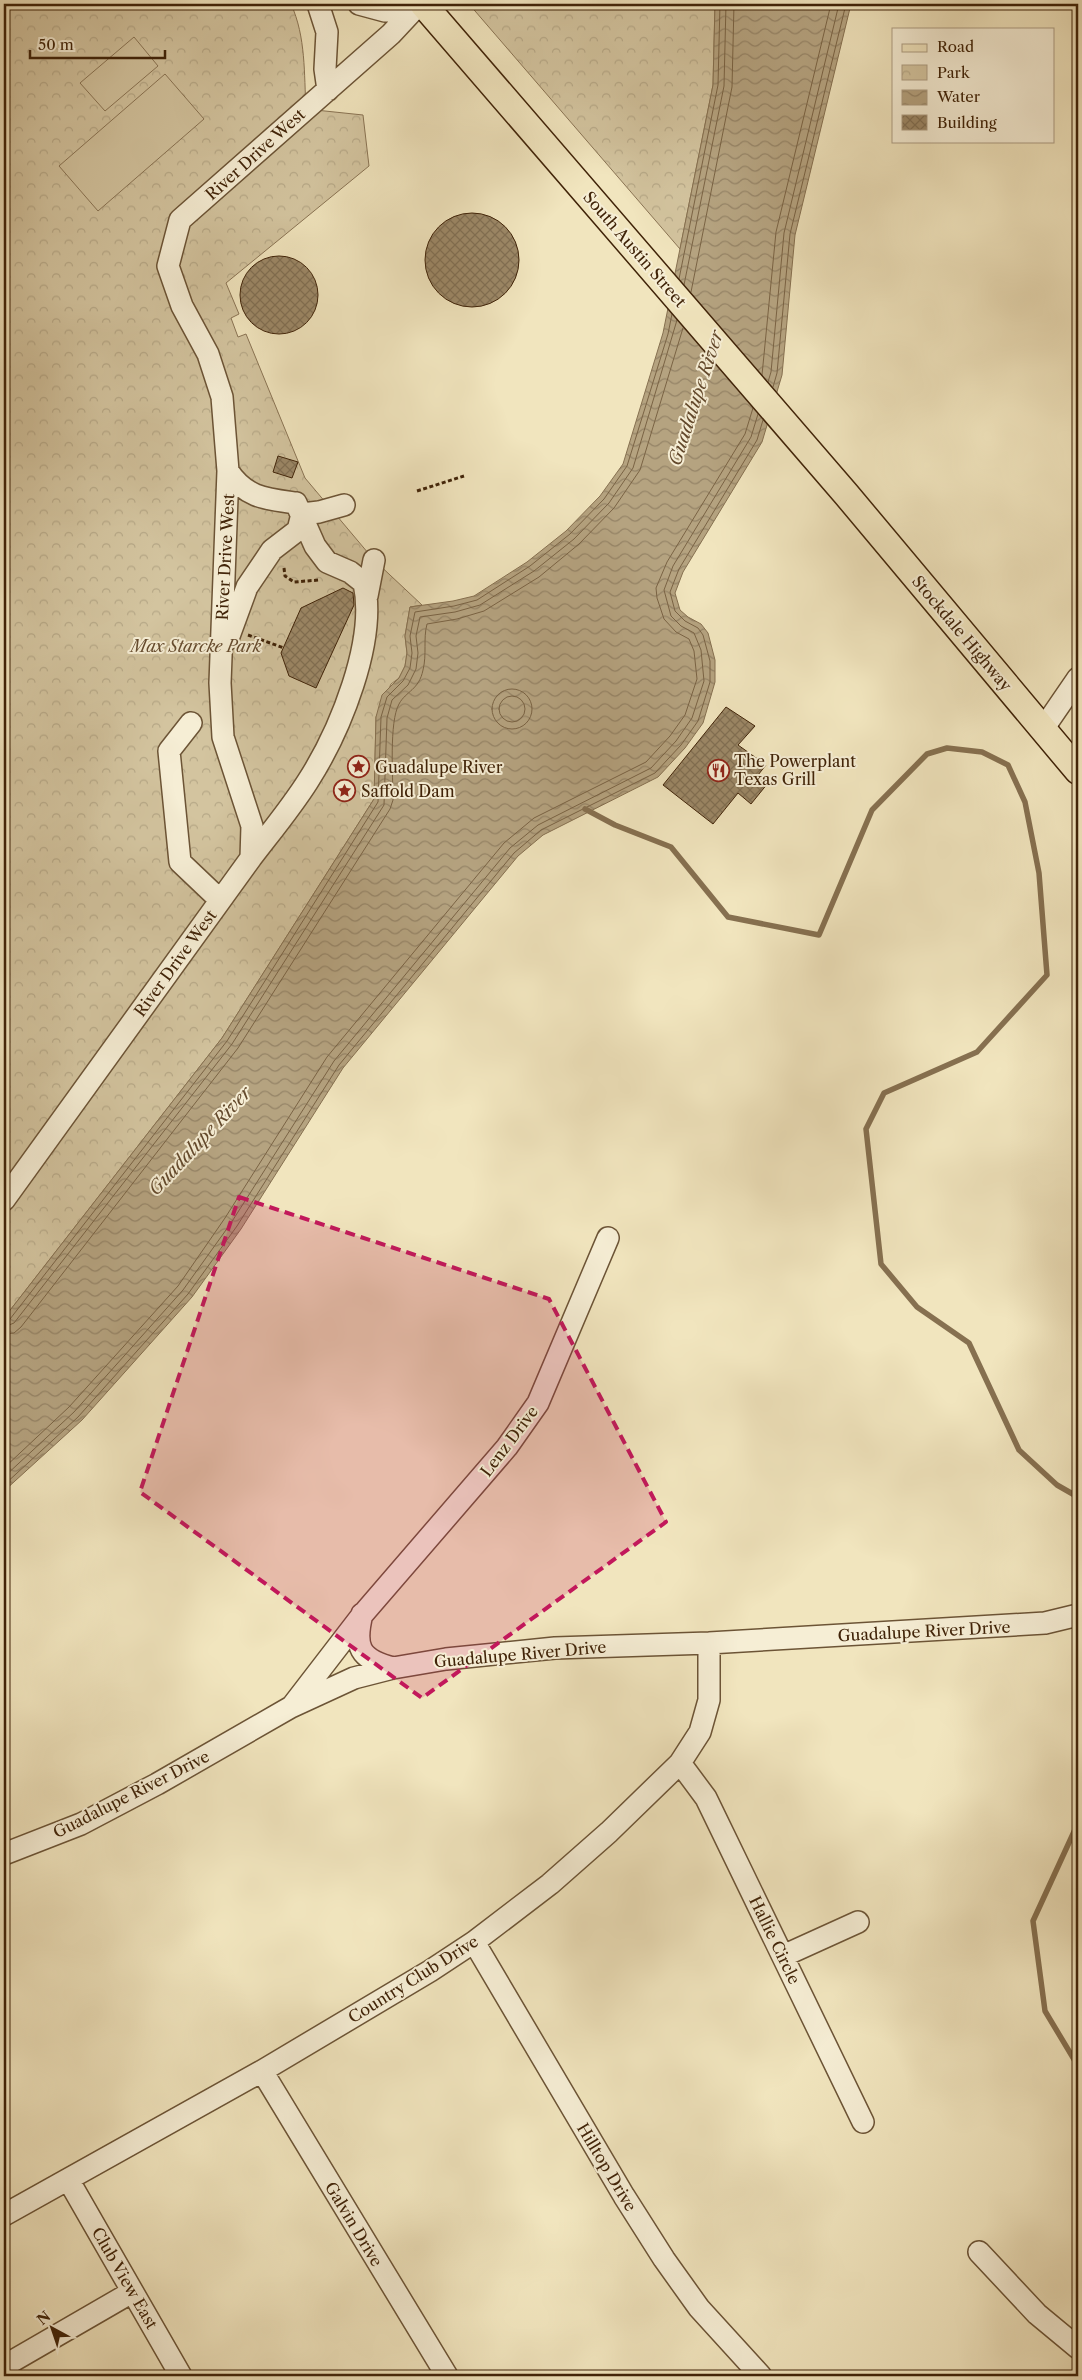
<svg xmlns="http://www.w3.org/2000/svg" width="1082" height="2380" font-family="'Libre Caslon Text',serif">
	<defs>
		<pattern id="park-crowns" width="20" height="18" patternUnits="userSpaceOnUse" patternTransform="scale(1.25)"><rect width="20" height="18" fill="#d3c49f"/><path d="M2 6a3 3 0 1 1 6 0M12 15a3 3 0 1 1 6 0" fill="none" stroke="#b6a887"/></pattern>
		<pattern id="water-waves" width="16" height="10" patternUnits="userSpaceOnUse" patternTransform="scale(1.25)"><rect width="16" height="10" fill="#b5a380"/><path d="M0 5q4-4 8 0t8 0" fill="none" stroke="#958467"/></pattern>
		<pattern id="building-cross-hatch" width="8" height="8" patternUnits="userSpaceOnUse" patternTransform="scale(1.25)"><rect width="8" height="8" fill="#9c8867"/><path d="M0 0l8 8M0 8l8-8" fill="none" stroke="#816f53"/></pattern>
	</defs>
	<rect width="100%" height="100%" fill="#f1e5be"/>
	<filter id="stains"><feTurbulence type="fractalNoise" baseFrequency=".004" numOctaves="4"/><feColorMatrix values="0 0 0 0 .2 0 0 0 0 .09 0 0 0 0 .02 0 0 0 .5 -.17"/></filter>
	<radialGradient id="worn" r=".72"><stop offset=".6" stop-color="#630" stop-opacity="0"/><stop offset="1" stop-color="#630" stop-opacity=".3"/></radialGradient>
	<path fill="url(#park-crowns)" stroke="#8a7454" d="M 4,4 L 291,4 C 306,37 304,74 306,109 L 363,115 L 369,166 L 226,283 L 239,314 L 231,318 L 238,337 L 246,334 L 305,478 L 374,560 L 422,605 L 410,607 L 405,636 L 407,653 L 405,666 L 399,678 L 391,684 L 376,717 L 374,799 L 222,1038 L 4,1318 Z
		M 469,4 L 715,4 L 713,85 L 680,249 Z"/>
	<path fill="#d3c49f" stroke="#8a7454" d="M 134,37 L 158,66 L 105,111 L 80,83 Z
		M 165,74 L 204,119 L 98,211 L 59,166 Z"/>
	<path fill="url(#water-waves)" stroke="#867050" d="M 715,4 L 851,4 L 795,235 L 782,375 L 762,442 L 683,572 L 675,593 L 680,610 L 688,617 L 701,624 L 708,633 L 715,660 L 715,682 L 703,723 L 685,748 L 658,777 L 543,835 L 518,856 L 343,1068 L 241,1229 L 192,1297 L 82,1420 L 4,1491 L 4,1318 L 222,1038 L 374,799 L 376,717 L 382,695 L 399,678 L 405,666 L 407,653 L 405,636 L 410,607 L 453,601 L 474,596 L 527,562 L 566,531 L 600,496 L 623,464 L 663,333 L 713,85 Z"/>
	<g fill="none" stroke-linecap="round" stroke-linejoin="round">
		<path stroke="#7a6344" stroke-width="1" d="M 679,279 L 718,85 L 720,4
			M 684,285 L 724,86 L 726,4
			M 691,292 L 732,87 L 734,4
			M 762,375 L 776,232 L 831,4
			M 768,382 L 771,372 L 784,233 L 839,4
			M 773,387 L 777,373 L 790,234 L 846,4
			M492 709a20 20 0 1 1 40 0a20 20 0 1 1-40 0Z
			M499 709a13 13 0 1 1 26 0a13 13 0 1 1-26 0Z
			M 4,1321 L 10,1319 L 227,1041 L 378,802 L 381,717 L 387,697 L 403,681 L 410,668 L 412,653 L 410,636 L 415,612 L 454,606 L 477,600 L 530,566 L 570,534 L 604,499 L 627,466 L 668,334 L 672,314
			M 4,1327 L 14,1323 L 232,1044 L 384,805 L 387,718 L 392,700 L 408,685 L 416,669 L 418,653 L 416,636 L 420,617 L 455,612 L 480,605 L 534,571 L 574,539 L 609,503 L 633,468 L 677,320
			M 4,1334 L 14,1333 L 21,1327 L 238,1048 L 390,809 L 393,800 C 393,777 389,722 399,704 C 406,691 419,690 423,670 C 427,654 423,639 427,624 L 457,619 L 484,611 L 539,577 L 579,544 L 614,508 L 640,470 L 683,328
			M 4,1468 L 69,1407 L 178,1286 L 225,1218 L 327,1057 L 504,843 L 534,818 L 646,762 L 670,736 L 685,715 L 697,679 L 694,651 L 689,639 L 676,632 L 664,619 L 657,598 L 656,588 L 667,562 L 745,434 L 753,408
			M 4,1477 L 74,1412 L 183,1290 L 231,1223 L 334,1061 L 510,848 L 538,825 L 651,768 L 676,741 L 692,718 L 704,681 L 701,650 L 694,633 L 681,626 L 671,616 L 664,590 L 673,566 L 751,437 L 758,414
			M 4,1485 L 78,1417 L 188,1294 L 237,1226 L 339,1065 L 514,853 L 541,830 L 655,773 L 681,745 L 698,721 L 710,682 L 710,661 L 703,635 L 698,628 L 685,621 L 675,611 L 670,592 L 679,569 L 757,440 L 763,420"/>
		<path stroke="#867050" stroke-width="5.5" d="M 585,809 L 615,825 L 671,847 L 728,917 L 819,935 L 872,810 L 927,754 L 947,748 L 982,752 L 1008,765 L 1025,802 L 1039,873 L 1047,975 L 977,1052 L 884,1093 L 866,1129 L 881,1264 L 917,1307 L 969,1343 L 1019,1450 L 1057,1485 L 1078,1497
			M 1078,1823 L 1033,1921 L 1045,2011 L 1078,2066"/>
	</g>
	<path fill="url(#building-cross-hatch)" stroke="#402308" d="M425 260a47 47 0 1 1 94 0a47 47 0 1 1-94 0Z
		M240 295a39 39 0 1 1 78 0a39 39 0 1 1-78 0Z
		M 278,456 L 298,462 L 292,478 L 273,472 Z
		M 343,588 L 353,593 L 354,605 L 316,688 L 289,676 L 281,653 L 301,608 Z
		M 726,707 L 755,726 L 738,745 L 766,765 L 758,775 L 768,783 L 751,804 L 738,793 L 713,824 L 663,785 Z"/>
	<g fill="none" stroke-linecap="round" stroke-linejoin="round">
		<defs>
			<path id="minor" d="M 318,4 L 327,32 L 325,69 L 328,90
				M 359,4 L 385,11 L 415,8
				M 228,471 C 246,498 266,499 296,503 L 315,546 L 327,562 L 350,572 L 364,583 C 377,641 340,731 308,781 C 291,808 270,833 251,858
				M 367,596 L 374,560
				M 228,639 L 247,587 L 272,550 L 298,530 L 302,514 L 319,512 L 344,505
				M 191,723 L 169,751 L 180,862 L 220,900
				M 1043,729 L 1078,678
				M 4,1200 L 251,858 L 252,826 L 223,737 L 220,683 L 228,471 L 222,397 L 208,354 L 182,306 L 168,266 L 180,220 L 391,34 L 419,4
				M 362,1614 C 354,1647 359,1659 393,1668
				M 293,1705 L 363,1614 L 507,1447 L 538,1403 L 608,1238
				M 680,1763 L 706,1798 L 863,2122
				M 4,1854 L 81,1824 L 157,1784 L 291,1707 L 354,1678 L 393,1668 L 446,1659 L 555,1648 L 709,1643 L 1045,1623 L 1078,1615
				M 474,1942 L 624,2196 L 664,2259 L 699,2308 L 761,2376
				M 783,1956 L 858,1922
				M 262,2071 L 447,2376
				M 69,2181 L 181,2376
				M 4,2215 L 262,2071 L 430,1971 L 474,1942 L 550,1884 L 609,1832 L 680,1763 L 700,1732 L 709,1700 L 709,1643
				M 979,2252 L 1037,2314 L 1078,2348
				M 4,2366 L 132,2292"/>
			<path id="major" d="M 423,4 L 846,494 L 1078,771"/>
		</defs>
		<use href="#minor" stroke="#6c5436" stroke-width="24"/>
		<use href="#major" stroke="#402308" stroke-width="29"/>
		<path stroke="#402308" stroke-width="3" stroke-dasharray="4 2.5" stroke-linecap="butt" d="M 417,491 L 464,476
			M 284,568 L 285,576 L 294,582 L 319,580
			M 248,635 L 284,648"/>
		<use href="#minor" stroke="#f6eed5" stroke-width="21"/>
		<use href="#major" stroke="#f1e5be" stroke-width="26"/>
	</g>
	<path fill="#c2185b" fill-opacity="0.2" stroke="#c2185b" stroke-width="4" stroke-dasharray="10 6" stroke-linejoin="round" d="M 239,1197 L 549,1299 L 666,1522 L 422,1698 L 140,1492 Z"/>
	<defs>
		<symbol id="sight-ring" viewBox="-11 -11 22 22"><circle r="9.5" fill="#f6eed5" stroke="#8f2418" stroke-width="1.5"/><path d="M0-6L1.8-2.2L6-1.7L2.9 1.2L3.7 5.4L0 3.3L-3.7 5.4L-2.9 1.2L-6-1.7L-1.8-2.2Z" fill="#8f2418"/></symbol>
		<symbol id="restaurant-ring" viewBox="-11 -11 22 22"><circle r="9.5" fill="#f6eed5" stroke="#8f2418" stroke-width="1.5"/><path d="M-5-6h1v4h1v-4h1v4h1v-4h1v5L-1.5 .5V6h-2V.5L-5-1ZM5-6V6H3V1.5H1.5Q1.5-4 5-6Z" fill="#8f2418"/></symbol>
	</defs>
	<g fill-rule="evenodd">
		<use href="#sight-ring" x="346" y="754" width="25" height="25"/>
		<use href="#restaurant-ring" x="706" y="758" width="25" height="25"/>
		<use href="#sight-ring" x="332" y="778" width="25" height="25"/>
	</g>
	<g text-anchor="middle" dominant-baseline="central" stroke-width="4" stroke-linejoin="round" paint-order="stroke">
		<g font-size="16" fill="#402308" stroke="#f6eed5">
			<text transform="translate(255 154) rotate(-42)">River Drive West</text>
			<text transform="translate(635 249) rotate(49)">South Austin Street</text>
			<text transform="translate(225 557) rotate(-87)">River Drive West</text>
			<text transform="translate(962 633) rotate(50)">Stockdale Highway</text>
			<text transform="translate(175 963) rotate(-54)">River Drive West</text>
			<text transform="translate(509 1441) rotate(-53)">Lenz Drive</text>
			<text transform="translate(924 1631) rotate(-3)">Guadalupe River Drive</text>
			<text transform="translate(520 1654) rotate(-5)">Guadalupe River Drive</text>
			<text transform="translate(131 1794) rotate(-27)">Guadalupe River Drive</text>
			<text transform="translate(775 1940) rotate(64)">Hallie Circle</text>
			<text transform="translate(413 1979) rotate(-32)">Country Club Drive</text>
			<text transform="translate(607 2167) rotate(59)">Hilltop Drive</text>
			<text transform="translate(354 2224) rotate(59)">Galvin Drive</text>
			<text transform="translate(125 2278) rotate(60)">Club View East</text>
		</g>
		<g font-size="16" font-style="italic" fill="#654b2e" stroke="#f6eed5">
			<text x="196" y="646">Max Starcke Park</text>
		</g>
		<g font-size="16" fill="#402308" stroke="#f6eed5" text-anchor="start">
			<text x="734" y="761">The Powerplant<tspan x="734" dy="18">Texas Grill</tspan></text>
			<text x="375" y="767">Guadalupe River</text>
			<text x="361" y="791">Saffold Dam</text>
		</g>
		<g font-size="18" font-style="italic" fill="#63492c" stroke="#f6eed5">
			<text transform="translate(696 398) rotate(-72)">Guadalupe River</text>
			<text transform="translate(200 1141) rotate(-47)">Guadalupe River</text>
		</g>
	</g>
	<rect width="1082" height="2380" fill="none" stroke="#f1e5be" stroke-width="20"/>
	<rect x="5" y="5" width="1072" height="2370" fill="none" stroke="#402308" stroke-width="2.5"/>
	<rect x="10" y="10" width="1062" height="2360" fill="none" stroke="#402308"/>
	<rect x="892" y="28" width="162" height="115" fill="#f6eed5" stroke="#ad9d83"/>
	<rect x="902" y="44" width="25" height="8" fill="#f1e5be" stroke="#ad9d83"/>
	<text x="937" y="52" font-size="15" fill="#402308">Road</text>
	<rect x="902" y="65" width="25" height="15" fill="url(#park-crowns)" stroke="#ad9d83"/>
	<text x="937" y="78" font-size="15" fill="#402308">Park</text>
	<rect x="902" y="90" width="25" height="15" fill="url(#water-waves)" stroke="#ad9d83"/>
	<text x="937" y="102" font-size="15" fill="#402308">Water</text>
	<rect x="902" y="115" width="25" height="15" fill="url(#building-cross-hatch)" stroke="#ad9d83"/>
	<text x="937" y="128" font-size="15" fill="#402308">Building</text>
	<g transform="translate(52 2328) rotate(320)" stroke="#f6eed5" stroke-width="4" paint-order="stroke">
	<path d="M0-4L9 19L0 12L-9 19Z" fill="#402308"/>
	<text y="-8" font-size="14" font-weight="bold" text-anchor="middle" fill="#402308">N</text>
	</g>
	<path d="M30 50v8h135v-8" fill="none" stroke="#402308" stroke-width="2.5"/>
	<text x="38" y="50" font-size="15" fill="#402308" stroke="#f6eed5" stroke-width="4" paint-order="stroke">50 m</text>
	<rect width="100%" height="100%" filter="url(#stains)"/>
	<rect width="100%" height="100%" fill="url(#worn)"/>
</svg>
